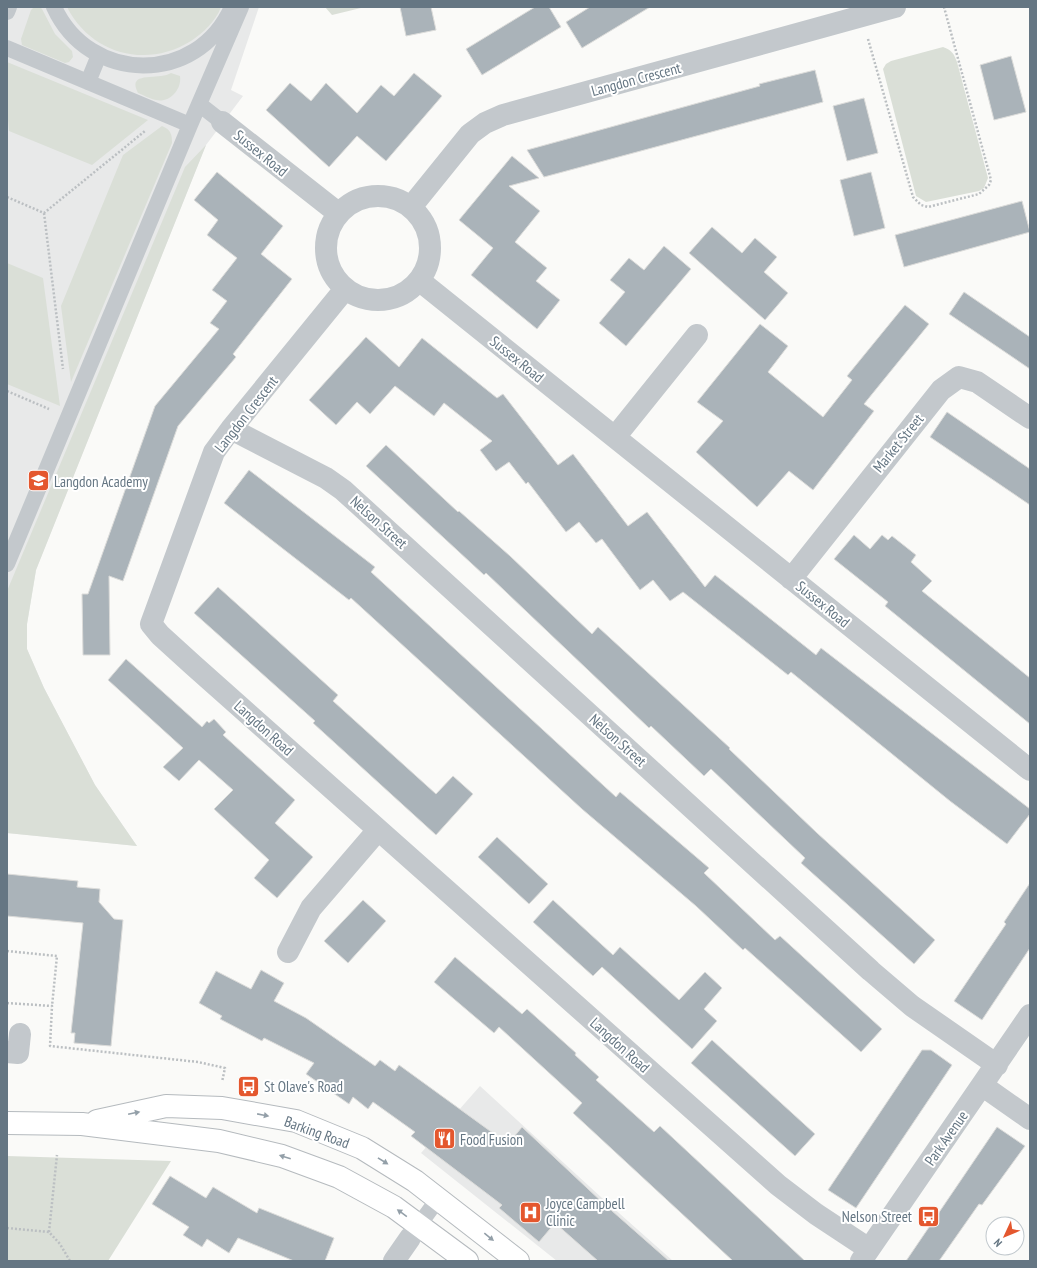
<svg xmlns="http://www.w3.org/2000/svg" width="1037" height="1268" font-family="'PT Sans Narrow',sans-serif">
	<rect width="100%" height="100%" fill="#fafaf8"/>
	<path fill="#e8e9e9" d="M 7,7 L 259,7 L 231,90 L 243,96 L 206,145 L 36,570 L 27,624 L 27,649 L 44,688 L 95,785 L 137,846 L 7,833 Z
		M 480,1086 L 602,1198 L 673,1261 L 557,1261 L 421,1153 Z"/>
	<path fill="#dadfd7" d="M 34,7 L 40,7 L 42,9 L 55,34 L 72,51 L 73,57 L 69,62 L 65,63 L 22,45 L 21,39 L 31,10 Z
		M 67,7 L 221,7 C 216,21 203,33 191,41 C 146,69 91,54 67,7 Z
		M 325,7 L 365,7 L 332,15 Z
		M 943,47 C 952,50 954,54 957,62 L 988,178 L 984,188 L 979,191 L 926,202 L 916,196 L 883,69 L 886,64 L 891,61 Z
		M 7,62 L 148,120 L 92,165 L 9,131 L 7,109 Z
		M 171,73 L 180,76 C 182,89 170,103 156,100 C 150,99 143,95 138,93 C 126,70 159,81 171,73 Z
		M 162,126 C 171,130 172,134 172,143 L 71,382 L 61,306 L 123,155 Z
		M 206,145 L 36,570 L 27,624 L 27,649 L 44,688 L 95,785 L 137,846 L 7,833 L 7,591 L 185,167 Z
		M 7,263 L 43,278 L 60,406 L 7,384 Z
		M 7,1156 L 171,1161 L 108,1261 L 7,1261 Z"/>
	<path fill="#aab3b9" stroke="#dcdcda" d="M 400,7 L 431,7 L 436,30 L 406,36 Z
		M 535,7 L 549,7 L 561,27 L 482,75 L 466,49 Z
		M 590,7 L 650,7 L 582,48 L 566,22 Z
		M 1011,56 L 1026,112 L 994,120 L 980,65 Z
		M 815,70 L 823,102 L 544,177 L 527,150 L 760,86 L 759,84 Z
		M 414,73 L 442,96 L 386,161 L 357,136 L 329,167 L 266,110 L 290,83 L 311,101 L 326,83 L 357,113 L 381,85 L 394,96 Z
		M 864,98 L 878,153 L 847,161 L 833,106 Z
		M 512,156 L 539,178 L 509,186 L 540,211 L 515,242 L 547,268 L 536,281 L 560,300 L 537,329 L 471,275 L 493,248 L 459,220 Z
		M 217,172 L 283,226 L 261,254 L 292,279 L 233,354 L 236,357 L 178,426 L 123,581 L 109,576 L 110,655 L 83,655 L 82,594 L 88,594 L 155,406 L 219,329 L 210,323 L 227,301 L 212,290 L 237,258 L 207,235 L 218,220 L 194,200 Z
		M 871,172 L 885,228 L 854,236 L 840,180 Z
		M 1022,201 L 1030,232 L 904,267 L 895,235 Z
		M 712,227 L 742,253 L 755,238 L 777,257 L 764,272 L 788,293 L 765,320 L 689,253 Z
		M 664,246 L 691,269 L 626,346 L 599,323 L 625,292 L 610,280 L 629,258 L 644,270 Z
		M 964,292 L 1030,337 L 1030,369 L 949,314 Z
		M 905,305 L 929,324 L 864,404 L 874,411 L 813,490 L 789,471 L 757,507 L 696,452 L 723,421 L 697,402 L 760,324 L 788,346 L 768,372 L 823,417 L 852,380 L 847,376 Z
		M 366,337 L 399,367 L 422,338 L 497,398 L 503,394 L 558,465 L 573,454 L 628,526 L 647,512 L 705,587 L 715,575 L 816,655 L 821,648 L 1030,809 L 1030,814 L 1007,844 L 950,801 L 791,672 L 788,675 L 683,592 L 670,601 L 653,580 L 640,590 L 602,539 L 596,543 L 579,522 L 566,532 L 528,482 L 526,484 L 509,462 L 496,471 L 480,450 L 492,441 L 444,403 L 434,416 L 395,386 L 370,414 L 357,402 L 336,425 L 309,400 Z
		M 947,412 L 1030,469 L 1030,505 L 930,437 Z
		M 386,445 L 458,512 L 459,511 L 510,556 L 592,634 L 598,627 L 730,748 L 729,749 L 817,833 L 935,940 L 914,964 L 801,863 L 805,858 L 711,769 L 704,776 L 651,726 L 649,728 L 486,573 L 484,575 L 366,466 Z
		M 249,470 L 375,567 L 371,572 L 616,797 L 620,792 L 709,868 L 704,873 L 775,940 L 780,936 L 882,1029 L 861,1052 L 745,948 L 743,950 L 696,906 L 582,809 L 351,598 L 349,600 L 224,503 Z
		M 854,535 L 870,549 L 882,535 L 888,540 L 892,536 L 916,555 L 911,562 L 932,581 L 922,591 L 1030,678 L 1030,724 L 885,606 L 888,602 L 834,559 Z
		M 218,587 L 338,695 L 333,701 L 436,794 L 453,776 L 473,794 L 436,835 L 313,723 L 315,721 L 194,613 Z
		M 126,659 L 202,727 L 207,721 L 209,723 L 214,719 L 226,732 L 223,735 L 295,800 L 275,823 L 313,857 L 277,898 L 254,878 L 269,860 L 214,809 L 233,790 L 199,760 L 179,781 L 163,767 L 183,748 L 108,680 Z
		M 497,837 L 548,884 L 529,904 L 478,857 Z
		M 7,874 L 78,881 L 77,887 L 100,889 L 99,902 L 114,919 L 123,920 L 111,1046 L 74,1043 L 75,1033 L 71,1033 L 83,923 L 7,916 Z
		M 1030,883 L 1030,948 L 982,1020 L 954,1001 L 1006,924 L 1004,922 Z
		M 363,900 L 386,921 L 348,963 L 324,941 Z
		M 553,900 L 613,955 L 620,947 L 679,1000 L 705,972 L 722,988 L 704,1009 L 717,1021 L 692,1049 L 602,967 L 593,976 L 533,922 Z
		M 455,957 L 522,1014 L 527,1009 L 576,1053 L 575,1055 L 599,1077 L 596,1080 L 654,1132 L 660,1126 L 805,1261 L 733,1261 L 573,1113 L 582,1103 L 499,1027 L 494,1033 L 434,982 Z
		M 261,970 L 284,983 L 274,1001 L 306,1018 L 375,1066 L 380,1060 L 395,1071 L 399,1065 L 508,1144 L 522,1127 L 603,1203 L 669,1261 L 598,1261 L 555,1223 L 539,1242 L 499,1208 L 502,1205 L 411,1136 L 415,1132 L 373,1102 L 368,1109 L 353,1097 L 349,1104 L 306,1074 L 314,1063 L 264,1038 L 262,1041 L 220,1019 L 222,1016 L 199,1003 L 216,971 L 251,989 Z
		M 712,1040 L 815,1134 L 795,1156 L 691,1063 Z
		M 922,1050 L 931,1050 L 952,1065 L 856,1208 L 828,1190 Z
		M 997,1127 L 1025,1146 L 982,1205 L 979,1204 L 939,1261 L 906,1261 Z
		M 170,1176 L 206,1198 L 213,1187 L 257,1213 L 259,1208 L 334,1238 L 325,1261 L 294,1261 L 238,1238 L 229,1253 L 207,1239 L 202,1247 L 183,1235 L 189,1227 L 152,1204 Z"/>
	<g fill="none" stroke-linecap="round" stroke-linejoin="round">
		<defs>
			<path id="primary" d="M 97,1121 L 166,1106 L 222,1108 L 296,1121 L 362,1148 L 415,1181 L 518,1261
				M 7,1123 L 82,1124 L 219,1141 L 282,1156 L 339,1177 L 394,1207 L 467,1261"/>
		</defs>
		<use href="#primary" stroke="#b5babe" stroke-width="24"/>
		<path stroke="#bbbfc2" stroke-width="2.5" stroke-dasharray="2 2" stroke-linecap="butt" d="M 868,39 L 913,197 L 921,205 L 928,207 L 979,194 L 989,185 L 991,180 L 944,7
			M 7,197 L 44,213 L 145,131
			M 44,213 L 63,369
			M 7,391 L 49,409
			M 7,951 L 57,956 L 52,1006
			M 7,1003 L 52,1006 L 50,1046 L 198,1062 L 225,1068 L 222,1082
			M 7,1228 L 49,1232 L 60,1244 L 70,1261
			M 49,1232 L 57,1155"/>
		<path stroke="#c3c8cc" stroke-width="16" d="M 54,7 C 89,84 197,86 232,7
			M 7,12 L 9,7
			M 7,48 L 190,125
			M 88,82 L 99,55
			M 199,104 L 222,122
			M 7,564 L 190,125 L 241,7
			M 413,1233 L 438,1199"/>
		<path stroke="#c3c8cc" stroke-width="22" d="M 222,122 L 338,213
			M326 248a52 52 0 1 1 104 0a52 52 0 1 1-104 0Z
			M 411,207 L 470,134 L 485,123 L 503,115 L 895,7
			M 420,281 L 1030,770
			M 345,289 L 231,429 L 214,452 L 151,624 L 160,635 L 193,665 L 778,1185 L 816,1214 L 869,1249
			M 231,429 L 326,478 L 343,490 L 871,971 L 912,1006 L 997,1065
			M 615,437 L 697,335
			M 791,579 L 941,390 L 959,377 L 977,382 L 1030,418
			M 288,952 L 311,908 L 378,830
			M 7,1052 L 18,1053 L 20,1034
			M 983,1086 L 1030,1119
			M 394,1261 L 410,1238
			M 861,1261 L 1030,1015"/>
		<use href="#primary" stroke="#fff" stroke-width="22"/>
	</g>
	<defs><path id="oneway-solid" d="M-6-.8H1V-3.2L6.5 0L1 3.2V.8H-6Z"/></defs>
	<g fill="#939fa8">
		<use href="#oneway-solid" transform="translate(134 1113) rotate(-12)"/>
		<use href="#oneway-solid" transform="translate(263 1115) rotate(11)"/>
		<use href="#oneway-solid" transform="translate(285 1157) rotate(-163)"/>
		<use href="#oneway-solid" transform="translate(383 1161) rotate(32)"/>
		<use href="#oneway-solid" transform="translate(402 1213) rotate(-144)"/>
		<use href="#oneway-solid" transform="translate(489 1237) rotate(39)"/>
	</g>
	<defs>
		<symbol id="school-square" viewBox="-11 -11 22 22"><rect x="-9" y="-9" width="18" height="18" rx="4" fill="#e4572e" stroke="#fff"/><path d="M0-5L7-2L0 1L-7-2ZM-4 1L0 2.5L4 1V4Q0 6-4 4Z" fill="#fff"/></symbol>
		<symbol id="bus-square" viewBox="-11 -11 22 22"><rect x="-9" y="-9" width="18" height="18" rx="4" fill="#e4572e" stroke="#fff"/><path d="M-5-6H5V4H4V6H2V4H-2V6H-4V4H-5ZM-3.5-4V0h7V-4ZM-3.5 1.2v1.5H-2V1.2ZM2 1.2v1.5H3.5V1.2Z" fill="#fff"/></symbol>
		<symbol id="restaurant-square" viewBox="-11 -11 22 22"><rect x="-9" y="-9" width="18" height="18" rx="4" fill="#e4572e" stroke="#fff"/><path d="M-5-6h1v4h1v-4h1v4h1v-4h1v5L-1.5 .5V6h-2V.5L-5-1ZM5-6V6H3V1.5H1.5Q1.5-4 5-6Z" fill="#fff"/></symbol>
		<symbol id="hospital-square" viewBox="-11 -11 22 22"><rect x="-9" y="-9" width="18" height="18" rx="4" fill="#e4572e" stroke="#fff"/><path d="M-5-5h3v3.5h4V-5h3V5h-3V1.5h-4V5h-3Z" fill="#fff"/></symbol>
	</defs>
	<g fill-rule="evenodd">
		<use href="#school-square" x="26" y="468" width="25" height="25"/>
		<use href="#bus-square" x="236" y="1074" width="25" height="25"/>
		<use href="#restaurant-square" x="432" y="1126" width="25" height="25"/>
		<use href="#hospital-square" x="518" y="1200" width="25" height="25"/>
		<use href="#bus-square" x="916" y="1204" width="25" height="25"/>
	</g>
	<g text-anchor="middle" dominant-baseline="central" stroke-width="4" stroke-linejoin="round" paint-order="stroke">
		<g font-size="15" fill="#657683" stroke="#fff">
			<text transform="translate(636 79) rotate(-15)">Langdon Crescent</text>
			<text transform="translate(261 153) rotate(39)">Sussex Road</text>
			<text transform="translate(517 359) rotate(39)">Sussex Road</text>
			<text transform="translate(246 414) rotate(-52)">Langdon Crescent</text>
			<text transform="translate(898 443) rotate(-51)">Market Street</text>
			<text transform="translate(379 522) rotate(42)">Nelson Street</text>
			<text transform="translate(823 604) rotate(39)">Sussex Road</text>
			<text transform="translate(264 728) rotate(42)">Langdon Road</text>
			<text transform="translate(618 740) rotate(42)">Nelson Street</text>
			<text transform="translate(620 1045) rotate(42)">Langdon Road</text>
			<text transform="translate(317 1132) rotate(20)">Barking Road</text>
			<text transform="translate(946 1138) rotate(-55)">Park Avenue</text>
		</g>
		<g font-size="15" fill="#657683" stroke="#fff" text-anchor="start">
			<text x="54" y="481">Langdon Academy</text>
			<text x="264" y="1086">St Olave's Road</text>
			<text x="460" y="1139">Food Fusion</text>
			<text x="546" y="1203">Joyce Campbell<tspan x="546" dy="17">Clinic</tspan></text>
			<text x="912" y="1216" text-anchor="end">Nelson Street</text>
		</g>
	</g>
	<rect width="1037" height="1268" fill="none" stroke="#657683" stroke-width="16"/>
	<g transform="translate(1005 1236) rotate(226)"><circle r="19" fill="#ffffff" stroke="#c1c8cd"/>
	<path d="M0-3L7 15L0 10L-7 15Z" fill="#e4572e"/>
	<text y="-6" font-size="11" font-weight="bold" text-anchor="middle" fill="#657683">N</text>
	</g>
</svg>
